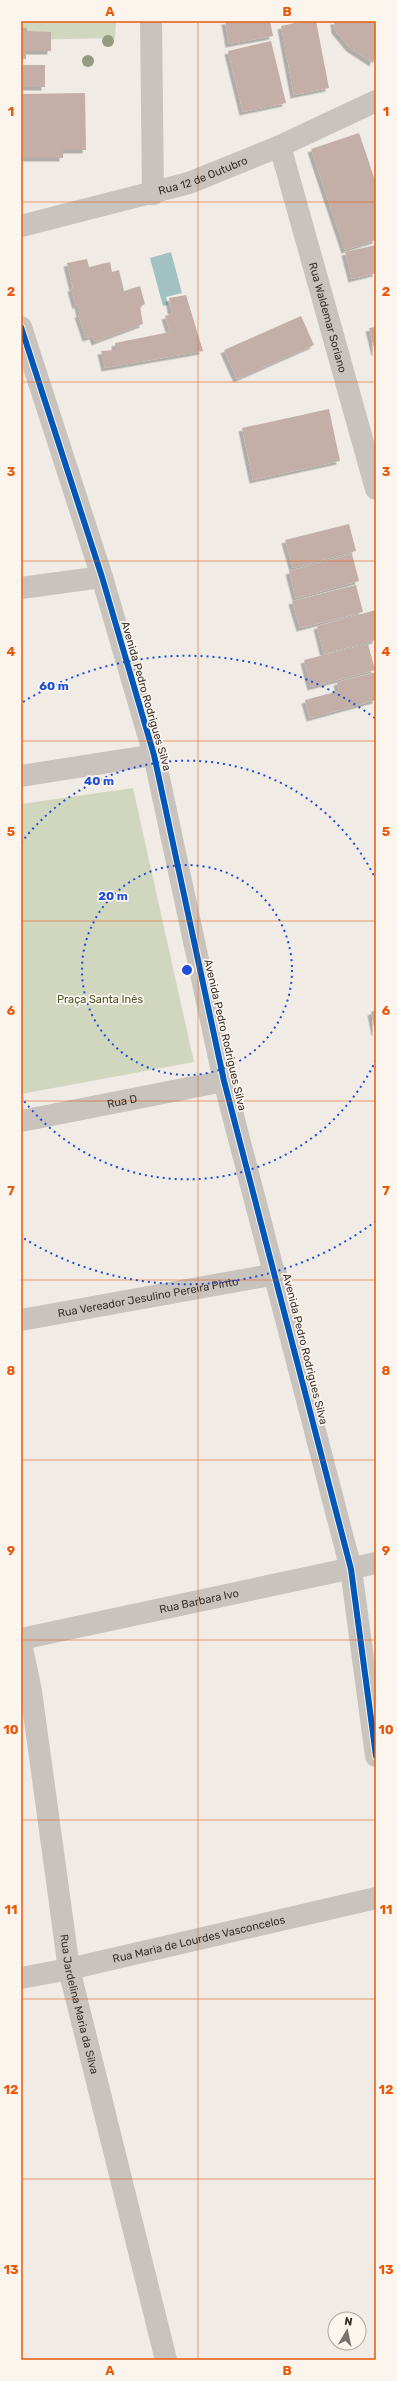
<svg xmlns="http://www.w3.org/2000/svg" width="397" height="2381" font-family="Rubik,sans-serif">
	<defs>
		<filter id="shadow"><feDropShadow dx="-3.5" dy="3.5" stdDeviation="0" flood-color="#0004"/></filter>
	</defs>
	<rect width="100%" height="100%" fill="#f0ebe5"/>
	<path fill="#d1d6bf" d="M 21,21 L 116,21 L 115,38 L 21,40 Z
		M 133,788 L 194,1062 L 21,1094 L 21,804 Z"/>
	<path fill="#a1c2c1" d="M 171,252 L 182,293 L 166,297 L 168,305 L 163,306 L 150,258 Z"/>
	<path fill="#c3afa7" filter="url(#shadow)" d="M 225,21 L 270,21 L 273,36 L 229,44 Z
		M 304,21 L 316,21 L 329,88 L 294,95 L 281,26 Z
		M 334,21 L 376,21 L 376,54 L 373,63 L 350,48 L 335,30 Z
		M 21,27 L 27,28 L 27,31 L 51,32 L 51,51 L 26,51 L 26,59 L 21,59 Z
		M 271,41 L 286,103 L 243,112 L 228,51 Z
		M 21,65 L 45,65 L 45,87 L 21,87 Z
		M 85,93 L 86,150 L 63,150 L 63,158 L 21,158 L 21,94 Z
		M 359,133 L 376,183 L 376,240 L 345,250 L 311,149 Z
		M 376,245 L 376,273 L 352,279 L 345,252 Z
		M 87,259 L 89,267 L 110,262 L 112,272 L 119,270 L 124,291 L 140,286 L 145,304 L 140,307 L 143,324 L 95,342 L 93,336 L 86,338 L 78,314 L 80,314 L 78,304 L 76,306 L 71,288 L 73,288 L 67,263 Z
		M 186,295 L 203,351 L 105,368 L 101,351 L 115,350 L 115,343 L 170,332 L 165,316 L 172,314 L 169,298 Z
		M 301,316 L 314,345 L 237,379 L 224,350 Z
		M 376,327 L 376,352 L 375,352 L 369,328 Z
		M 329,409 L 340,461 L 253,480 L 242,428 Z
		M 349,524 L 356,551 L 293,568 L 285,540 Z
		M 352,554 L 359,581 L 296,598 L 289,571 Z
		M 356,585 L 363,612 L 300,628 L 292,601 Z
		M 376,610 L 376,640 L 324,654 L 317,626 Z
		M 368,644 L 375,670 L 311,687 L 304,660 Z
		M 376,672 L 376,700 L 310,718 L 305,700 L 339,691 L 337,682 Z
		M 376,1010 L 376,1032 L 375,1032 L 371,1012 Z"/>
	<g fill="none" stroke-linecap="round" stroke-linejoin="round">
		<g stroke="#c9c3be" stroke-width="22">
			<path d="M 151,21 L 153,194"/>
			<path id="s1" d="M 280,146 L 376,489"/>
			<path id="s2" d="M 21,226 L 189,183 L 280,146 L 376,101"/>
			<path d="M 21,327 L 102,577 L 154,755 L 224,1081 L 351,1569 L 376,1756"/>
			<path d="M 21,588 L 102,577"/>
			<path d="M 21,776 L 154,755"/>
			<path id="s3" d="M 21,1121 L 224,1081"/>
			<path id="s4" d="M 21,1320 L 276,1274"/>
			<path id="s5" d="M 21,1639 L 376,1563"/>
			<path id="s6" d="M 21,1643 L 31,1691 L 69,1969 L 166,2360"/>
			<path id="s7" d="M 21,1978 L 69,1969 L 376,1898"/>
		</g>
		<defs>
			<path id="cycleway" d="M 21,327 L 102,577 L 154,755 L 224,1081 L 351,1569 L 376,1756"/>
		</defs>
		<use href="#cycleway" stroke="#fbf5ee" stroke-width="8"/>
		<use href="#cycleway" stroke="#0057b8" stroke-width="6"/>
	</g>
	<g fill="#959b80">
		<circle cx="108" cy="41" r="6"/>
		<circle cx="88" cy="61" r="6"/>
	</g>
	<path fill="none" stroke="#e8590c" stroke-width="1" stroke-opacity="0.55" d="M 198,21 L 198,2360M 21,202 L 376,202M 21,382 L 376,382M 21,561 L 376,561M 21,741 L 376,741M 21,921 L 376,921M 21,1101 L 376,1101M 21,1280 L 376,1280M 21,1460 L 376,1460M 21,1640 L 376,1640M 21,1820 L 376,1820M 21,1999 L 376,1999M 21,2179 L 376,2179"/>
	<g fill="none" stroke="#1d4ed8" stroke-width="2" stroke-dasharray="2 4">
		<circle cx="187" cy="970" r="105"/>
		<path d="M376 1060A209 209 0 0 1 21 1097M21 843A209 209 0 0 1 376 880"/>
		<path d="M376 1221A314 314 0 0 1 23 1238M23 702A314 314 0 0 1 376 719"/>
	</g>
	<g text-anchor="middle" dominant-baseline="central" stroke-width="3.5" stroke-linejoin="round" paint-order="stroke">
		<g font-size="11" fill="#3b302b" stroke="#fbf5ee">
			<text stroke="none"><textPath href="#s2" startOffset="189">Rua 12 de Outubro</textPath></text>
			<text stroke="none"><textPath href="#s1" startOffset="178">Rua Waldemar Soriano</textPath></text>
			<text transform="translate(146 696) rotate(74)">Avenida Pedro Rodrigues Silva</text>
			<text transform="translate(225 1035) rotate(77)">Avenida Pedro Rodrigues Silva</text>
			<text stroke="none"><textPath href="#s3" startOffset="103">Rua D</textPath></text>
			<text stroke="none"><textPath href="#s4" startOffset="129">Rua Vereador Jesulino Pereira Pinto</textPath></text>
			<text transform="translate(305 1349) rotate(76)">Avenida Pedro Rodrigues Silva</text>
			<text stroke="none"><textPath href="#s5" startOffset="182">Rua Barbara Ivo</textPath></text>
			<text stroke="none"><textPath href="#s7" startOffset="182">Rua Maria de Lourdes Vasconcelos</textPath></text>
			<text stroke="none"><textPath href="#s6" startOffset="366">Rua Jardelina Maria da Silva</textPath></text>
		</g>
		<g font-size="11" fill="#4a5a2e" stroke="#fbf5ee">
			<text x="100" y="999">Praça Santa Inês</text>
		</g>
	</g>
	<circle cx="187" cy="970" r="6" fill="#1d4ed8" stroke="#fbf5ee" stroke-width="2"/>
	<g font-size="12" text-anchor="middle" font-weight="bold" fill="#1d4ed8" stroke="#fbf5ee" stroke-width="3.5" stroke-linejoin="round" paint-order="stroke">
		<text x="54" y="690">60 m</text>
		<text x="99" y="785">40 m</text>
		<text x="113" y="900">20 m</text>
	</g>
	<rect width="397" height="2381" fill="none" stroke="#fbf5ee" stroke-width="44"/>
	<g transform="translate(347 2331) rotate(9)"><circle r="19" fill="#fbf5ee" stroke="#aea6a0"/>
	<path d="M0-3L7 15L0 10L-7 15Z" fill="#7a716c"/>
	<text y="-6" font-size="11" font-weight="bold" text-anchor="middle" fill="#3b302b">N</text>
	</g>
	<rect x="22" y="22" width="353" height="2337" fill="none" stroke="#e8590c" stroke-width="1.5"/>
	<g font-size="13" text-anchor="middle" font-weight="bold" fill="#e8590c">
		<text x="110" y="16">A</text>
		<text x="287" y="16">B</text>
		<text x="11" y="116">1</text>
		<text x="386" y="116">1</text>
		<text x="11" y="296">2</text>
		<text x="386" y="296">2</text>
		<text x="11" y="476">3</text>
		<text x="386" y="476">3</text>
		<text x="11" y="656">4</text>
		<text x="386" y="656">4</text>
		<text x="11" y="836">5</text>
		<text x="386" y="836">5</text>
		<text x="11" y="1015">6</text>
		<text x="386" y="1015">6</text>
		<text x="11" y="1195">7</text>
		<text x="386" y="1195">7</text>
		<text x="11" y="1375">8</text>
		<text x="386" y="1375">8</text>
		<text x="11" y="1555">9</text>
		<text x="386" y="1555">9</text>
		<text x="11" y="1734">10</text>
		<text x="386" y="1734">10</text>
		<text x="11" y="1914">11</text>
		<text x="386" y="1914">11</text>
		<text x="11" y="2094">12</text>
		<text x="386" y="2094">12</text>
		<text x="11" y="2274">13</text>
		<text x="386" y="2274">13</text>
		<text x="110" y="2375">A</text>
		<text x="287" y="2375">B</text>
	</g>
</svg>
